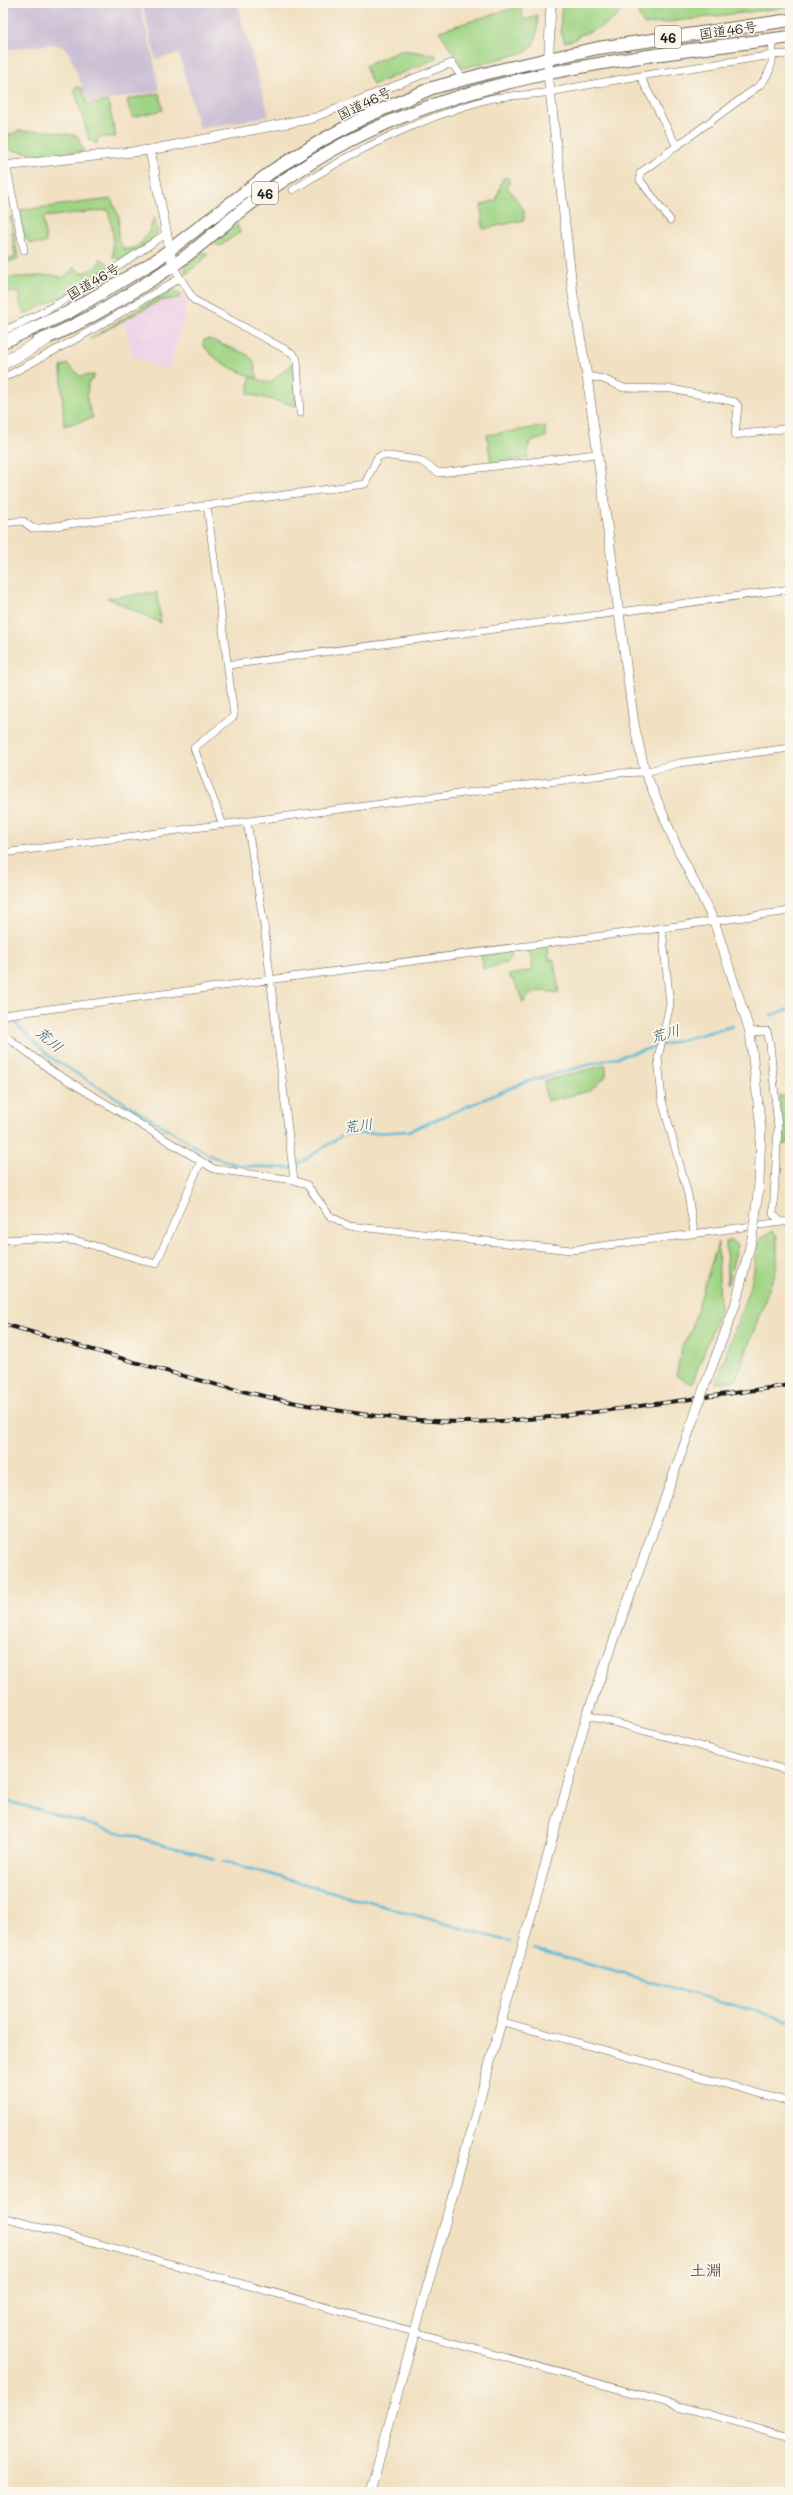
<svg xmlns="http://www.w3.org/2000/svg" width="793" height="2495" font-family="Mali,'Klee One',sans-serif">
	<rect width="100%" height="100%" fill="#fbf7ec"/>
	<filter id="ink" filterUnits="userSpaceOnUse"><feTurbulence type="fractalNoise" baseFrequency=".025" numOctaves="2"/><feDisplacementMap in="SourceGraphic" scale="8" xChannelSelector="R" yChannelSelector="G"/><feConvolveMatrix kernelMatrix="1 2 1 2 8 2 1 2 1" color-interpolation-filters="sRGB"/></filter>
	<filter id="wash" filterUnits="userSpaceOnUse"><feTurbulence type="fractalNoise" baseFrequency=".012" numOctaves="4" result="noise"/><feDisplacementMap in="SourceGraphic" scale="16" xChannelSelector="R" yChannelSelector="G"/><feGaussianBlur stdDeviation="0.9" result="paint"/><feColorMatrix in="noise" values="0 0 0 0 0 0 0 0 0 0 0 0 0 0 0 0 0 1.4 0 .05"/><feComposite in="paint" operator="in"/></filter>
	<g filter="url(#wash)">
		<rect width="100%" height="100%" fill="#f1e0c1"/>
		<path fill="#eed0e8" d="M 182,295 L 188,302 L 169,370 L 151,365 L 132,356 L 124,322 L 159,302 L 179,299 Z"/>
		<path fill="#ccbed4" d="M 4,3 L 139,3 L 154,61 L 159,91 L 89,103 L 69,53 L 63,47 L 53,44 L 3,50 Z
			M 142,3 L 237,4 L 269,116 L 199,129 L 179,53 L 156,59 Z"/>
		<path fill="#a0d485" stroke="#5e7850" d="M 562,3 L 632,3 L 633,5 L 623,6 C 617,24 591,30 576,37 L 576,39 L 565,42 C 558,31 561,16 562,3 Z
			M 633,3 L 784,3 L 790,7 L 644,25 Z
			M 520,6 L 524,20 L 538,16 C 537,30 538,44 526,52 L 463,68 L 439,31 Z
			M 402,50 L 436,55 L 436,59 L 373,85 L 365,66 Z
			M 77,87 L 82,88 L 88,105 L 108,101 L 116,137 L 98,137 L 97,144 L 89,140 L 74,89 Z
			M 159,93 L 163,110 L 132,117 L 127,100 L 129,99 Z
			M 18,131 L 51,131 L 77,136 L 84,151 L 51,156 L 10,150 L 7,136 Z
			M 507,177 L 509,181 L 508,188 L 524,210 L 524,220 L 483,229 L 481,205 L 496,200 L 503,178 Z
			M 111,199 L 119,217 L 118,239 L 124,249 C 141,251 149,233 153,220 L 155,218 L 157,233 L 154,238 L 122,260 L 113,257 L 113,232 L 108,210 L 43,217 L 46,242 L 42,244 L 30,243 L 25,238 L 19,213 L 21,210 Z
			M 10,216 L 12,218 L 18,259 L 3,264 L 3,259 L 15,258 Z
			M 237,225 L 240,232 L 220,246 L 211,243 Z
			M 204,252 L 208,255 L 186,275 C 182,263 193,254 204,252 Z
			M 101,258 L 111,267 L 55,300 L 25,314 L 21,307 L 19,292 L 3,293 L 3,278 L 53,275 L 63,278 L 75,267 L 81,273 C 90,271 98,267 101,258 Z
			M 173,288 L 181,295 L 179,298 L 159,301 L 90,339 Z
			M 209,339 L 248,355 L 253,360 L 258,379 C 237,371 217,364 203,345 L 204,340 Z
			M 292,363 L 297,406 L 248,394 L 250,377 L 270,383 Z
			M 68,364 L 80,376 L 94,375 L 94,378 L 88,383 L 87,400 L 93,418 L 64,426 L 61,369 L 62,366 Z
			M 545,426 L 546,437 L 529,442 L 528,458 L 491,463 L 487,435 Z
			M 157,592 L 161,623 L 107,598 Z
			M 548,945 L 549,960 L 554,960 L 559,993 C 543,991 532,988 523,1003 L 520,992 L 509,975 L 533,970 L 529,948 Z
			M 508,949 L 511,958 L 507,963 L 483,969 L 481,954 Z
			M 606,1065 L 606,1076 L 590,1091 L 547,1101 L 544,1081 Z
			M 779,1096 L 790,1097 L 790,1136 L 787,1144 L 780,1145 L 782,1131 Z
			M 773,1231 L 777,1236 L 777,1267 L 736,1380 L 716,1383 L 752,1280 L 760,1238 Z
			M 730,1241 L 738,1245 L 727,1285 L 726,1242 Z
			M 718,1242 L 720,1310 L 692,1384 L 676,1376 L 682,1346 L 690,1333 Z"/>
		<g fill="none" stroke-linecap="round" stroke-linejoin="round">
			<path stroke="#59bad7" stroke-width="2.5" d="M 3,1008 L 20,1028 L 50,1057 L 211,1156 L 239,1166 L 292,1168 L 343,1135 L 409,1131 L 525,1082 L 733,1026
				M 771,1015 L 790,1009
				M 3,1800 L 215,1859
				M 223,1861 L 511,1942
				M 534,1949 L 790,2021"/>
		</g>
	</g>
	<g filter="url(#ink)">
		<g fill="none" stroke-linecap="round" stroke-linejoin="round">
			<defs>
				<path id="minor" d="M 772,39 L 773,55 L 790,54
					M 313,118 L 452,63 L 463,79
					M 6,165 L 24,250
					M 293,190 C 353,151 416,120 485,100 C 506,94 529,96 551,92 C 580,86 610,81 640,76
					M 670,220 L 640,180 L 640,173 L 760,85 C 769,76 772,67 773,55 L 640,76 L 676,145
					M 173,266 L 194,300 L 292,353 L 297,359 L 300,413
					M 3,331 C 62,306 114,269 167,233
					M 587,376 L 603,379 L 624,388 L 672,389 L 735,402 L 738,406 L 735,435 L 790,428
					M 3,378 L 78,338 L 180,278
					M 207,504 L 234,716 L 194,748 L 223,825
					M 3,523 L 23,521 L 32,528 L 40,528 L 365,484 L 377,458 L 382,455 L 419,460 L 439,473 L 596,454
					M 228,665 L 790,589
					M 247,822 L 264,925 L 294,1180
					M 3,853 L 619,773 L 645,772 L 679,763 L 790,748
					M 3,1015 L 662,928
					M 750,1032 L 767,1031 L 770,1044 L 778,1128 L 773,1214 L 781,1222
					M 3,1034 L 52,1071 L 214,1169 L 294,1180 L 307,1185 L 330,1216 L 349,1226 L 571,1250 L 790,1221
					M 694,1232 L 688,1195 L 662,1100 L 658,1058 L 670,1004 L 662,928 L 790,911
					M 3,1240 L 38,1238 L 78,1241 L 156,1264 L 201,1161
					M 587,1715 L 790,1771
					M 500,2021 L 790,2102
					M 3,2217 L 790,2437"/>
				<path id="tertiary" d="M 551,3 L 548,73 L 573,295 L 587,376 L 634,724 L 645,772 L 679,852 L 714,921 L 750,1032 L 761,1130 L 759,1184 L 755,1218
					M 150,150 L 173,266
					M 3,166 L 150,150 L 313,118
					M 705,1385 L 735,1306 L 752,1238
					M 370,2492 L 587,1715 L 691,1426"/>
				<path id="trunk" d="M 3,342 L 69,312 L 155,261 L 275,169 L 324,139 L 367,116 L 432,88 L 499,70 L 598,48 L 790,20
					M 37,342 C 85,323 129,295 171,267 C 195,251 217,230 240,212 C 268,190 298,170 329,152 C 468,72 634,58 790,37"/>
				<path id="motorway" d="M 3,363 L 46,339"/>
			</defs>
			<use href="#minor" stroke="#676156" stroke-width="8"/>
			<use href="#tertiary" stroke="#676156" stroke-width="10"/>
			<use href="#trunk" stroke="#676156" stroke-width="14"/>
			<use href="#motorway" stroke="#676156" stroke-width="14"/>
			<use href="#minor" stroke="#fff" stroke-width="7"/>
			<use href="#tertiary" stroke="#fff" stroke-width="9"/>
			<use href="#trunk" stroke="#fff" stroke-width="12"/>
			<use href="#motorway" stroke="#fff" stroke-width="13"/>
			<defs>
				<path id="rail" d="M 3,1324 C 153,1366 305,1420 462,1422 C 509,1422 556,1417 602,1411 C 665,1403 727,1394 790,1385"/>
			</defs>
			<use href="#rail" stroke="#1c1c1c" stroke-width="4"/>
			<use href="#rail" stroke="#fbf7ec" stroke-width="2.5" stroke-dasharray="8" stroke-linecap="butt"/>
			<defs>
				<path id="tertiary-bridge" d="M 752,1238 L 755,1218
					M 691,1426 L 705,1385"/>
			</defs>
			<use href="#tertiary-bridge" stroke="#676156" stroke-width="10" stroke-linecap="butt"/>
			<use href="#tertiary-bridge" stroke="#fff" stroke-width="9"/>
		</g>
	</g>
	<g text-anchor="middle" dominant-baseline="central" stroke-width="3.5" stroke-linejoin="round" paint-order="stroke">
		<g fill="#fbf7ec" stroke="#5f5e5a" stroke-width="1">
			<rect x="655" y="26" width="26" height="22" rx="3"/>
			<rect x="252" y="182" width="26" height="22" rx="3"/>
		</g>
		<g font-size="13" font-weight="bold" fill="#1c1c1c">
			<text x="668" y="37">46</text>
			<text x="265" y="193">46</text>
		</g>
		<g font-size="14" fill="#1c1c1c" stroke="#fbf7ec">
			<text transform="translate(728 30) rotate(-8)">国道46号</text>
			<text transform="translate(364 103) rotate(-26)">国道46号</text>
			<text transform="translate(93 281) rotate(-30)">国道46号</text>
		</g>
		<g font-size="15" font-style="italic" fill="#345b67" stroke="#fbf7ec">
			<text transform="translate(665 1033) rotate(-15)">荒川</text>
			<text transform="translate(50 1039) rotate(42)">荒川</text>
			<text transform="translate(358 1125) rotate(-8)">荒川</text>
		</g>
		<g font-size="16" font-weight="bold" fill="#645059" stroke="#fbf7ec">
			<text x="706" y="2269">土淵</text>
		</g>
	</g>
	<rect width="793" height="2495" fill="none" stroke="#fbf7ec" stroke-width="16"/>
</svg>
